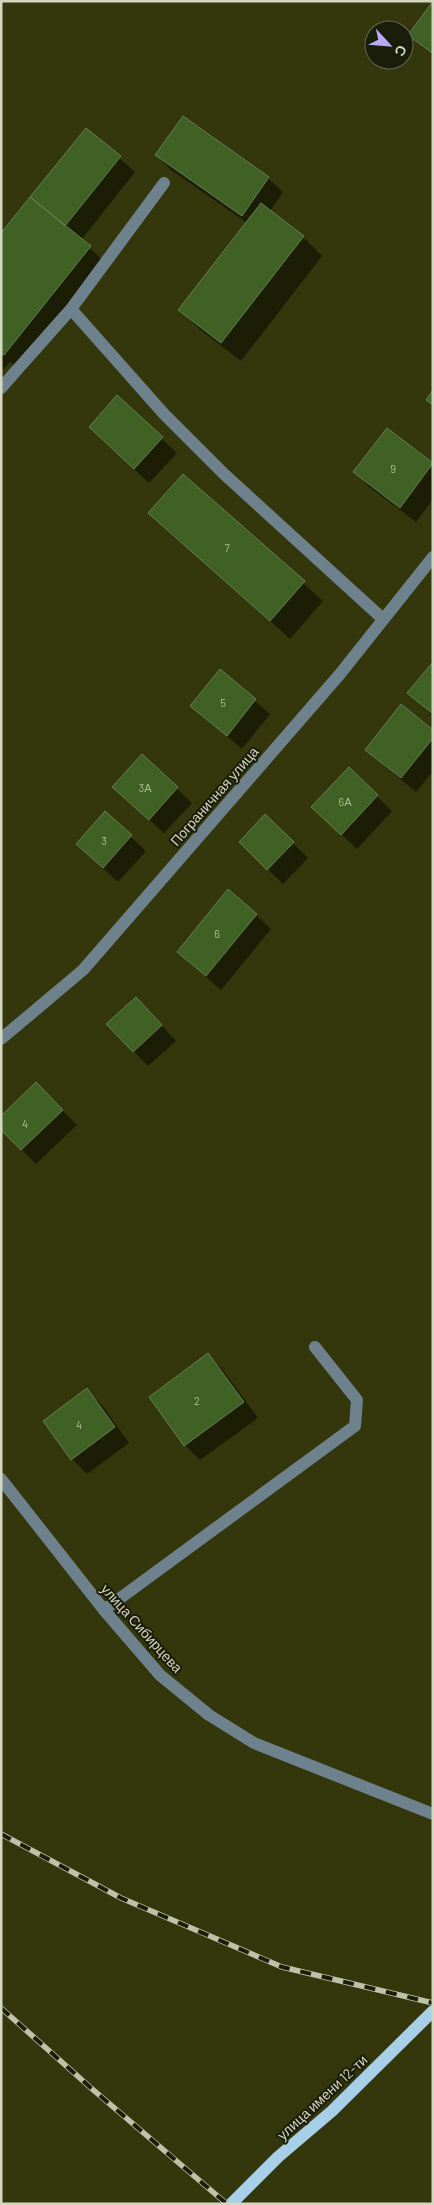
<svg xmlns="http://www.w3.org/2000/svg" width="434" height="2205" font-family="Barlow,sans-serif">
	<rect width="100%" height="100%" fill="#34370b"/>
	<path fill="#0007" d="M 433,3 L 433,56 L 409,35 Z
		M 86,129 L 135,172 L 81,240 L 109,266 L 23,373 L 10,362 L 1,372 L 1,235 Z
		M 156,155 L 268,178 L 283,192 L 270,211 L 303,237 L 322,256 L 241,361 L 199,329 L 180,310 L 247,223 L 171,170 Z
		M 117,397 L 177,453 L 149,483 L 105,442 Z
		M 387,430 L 433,464 L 433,499 L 416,522 L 369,487 L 355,472 Z
		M 183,475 L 323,601 L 290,639 L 150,513 Z
		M 433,664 L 433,716 L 409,693 Z
		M 220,671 L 270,714 L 242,749 L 192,706 Z
		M 433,731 L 433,771 L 416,792 L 382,764 L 367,750 Z
		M 142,756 L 192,803 L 164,833 L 128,801 Z
		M 349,769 L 392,811 L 357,849 L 328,822 Z
		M 105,813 L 146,851 L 118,882 L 77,844 Z
		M 265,816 L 308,858 L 283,884 L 240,842 Z
		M 256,915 L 271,929 L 221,990 L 178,952 Z
		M 136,998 L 176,1041 L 148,1066 L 108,1024 Z
		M 36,1084 L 77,1125 L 36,1164 L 21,1149 Z
		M 208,1355 L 223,1370 L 258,1418 L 200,1460 L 185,1445 L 151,1397 Z
		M 87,1390 L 102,1405 L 129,1443 L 87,1474 L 72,1459 Z"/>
	<path fill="#3f6224" stroke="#667d57" d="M 433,1 L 433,54 L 408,35 Z
		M 183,116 L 269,177 L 242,216 L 155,155 Z
		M 86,128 L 121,156 L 65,226 L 30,197 Z
		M 30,197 L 91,246 L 4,355 L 1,353 L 1,233 Z
		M 261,203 L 304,236 L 221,343 L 178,310 Z
		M 433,390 L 433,405 L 426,400 Z
		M 117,395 L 163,437 L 134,469 L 89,427 Z
		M 387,428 L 433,463 L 400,508 L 353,472 Z
		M 183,474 L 305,581 L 270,621 L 148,513 Z
		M 433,662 L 433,714 L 407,693 Z
		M 220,669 L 256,699 L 227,736 L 190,706 Z
		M 401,704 L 433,730 L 433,738 L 401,778 L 365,750 Z
		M 142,754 L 178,787 L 149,820 L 112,787 Z
		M 349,767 L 378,795 L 341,835 L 311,807 Z
		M 105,811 L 132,835 L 103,868 L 76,844 Z
		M 265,814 L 294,842 L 267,870 L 239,842 Z
		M 228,889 L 257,914 L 206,976 L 177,952 Z
		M 136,997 L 162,1025 L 133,1052 L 106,1024 Z
		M 36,1082 L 63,1110 L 21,1150 L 1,1130 L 1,1116 Z
		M 208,1353 L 244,1402 L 184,1446 L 149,1397 Z
		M 87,1388 L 115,1427 L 71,1460 L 43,1421 Z"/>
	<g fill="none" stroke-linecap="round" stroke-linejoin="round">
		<path stroke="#6e828d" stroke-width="12" d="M 164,183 L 71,309 L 164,414 L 224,474 L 383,619
			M 1,388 L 71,309
			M 1,1039 L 83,970 L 340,674 L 433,557
			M 1,1479 L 104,1610 L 160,1675 L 209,1715 L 254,1743 L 433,1814
			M 104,1610 L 355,1426 L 357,1400 L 315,1347"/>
		<path stroke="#a7cfe7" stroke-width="12" d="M 231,2204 L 278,2157 L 332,2111 L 433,2011"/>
		<defs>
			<path id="rail" d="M 1,1834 L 121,1898 L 282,1967 L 433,2003
				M 1,2008 L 91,2088 L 227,2204"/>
		</defs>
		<use href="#rail" stroke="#bfc2a8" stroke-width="5.5"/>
		<use href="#rail" stroke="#1b1d0b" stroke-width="4" stroke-dasharray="11" stroke-linecap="butt"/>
	</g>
	<g text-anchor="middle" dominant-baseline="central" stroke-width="4" stroke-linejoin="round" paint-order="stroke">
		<g font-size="11" fill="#b0ba9a">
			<text x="393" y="468">9</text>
			<text x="227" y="547">7</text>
			<text x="223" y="702">5</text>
			<text x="145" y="787">3А</text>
			<text x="345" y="801">6А</text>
			<text x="104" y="840">3</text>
			<text x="217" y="933">6</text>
			<text x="25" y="1123">4</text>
			<text x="197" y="1400">2</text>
			<text x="79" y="1424">4</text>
		</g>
		<g font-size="14" fill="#d5d8c1" stroke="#1b1d0b">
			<text transform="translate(214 796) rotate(-49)">Пограничная улица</text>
			<text transform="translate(142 1628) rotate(48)">улица Сибирцева</text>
			<text transform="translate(322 2097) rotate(-43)">улица имени 12-ти</text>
		</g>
	</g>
	<rect width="434" height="2205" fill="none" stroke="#d5d8c1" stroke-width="5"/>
	<g transform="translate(389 45) rotate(116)"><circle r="24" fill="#1b1d0b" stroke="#656854"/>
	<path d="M0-4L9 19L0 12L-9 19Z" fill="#baaaf6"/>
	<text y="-8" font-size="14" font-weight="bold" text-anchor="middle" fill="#d5d8c1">С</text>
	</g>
</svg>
